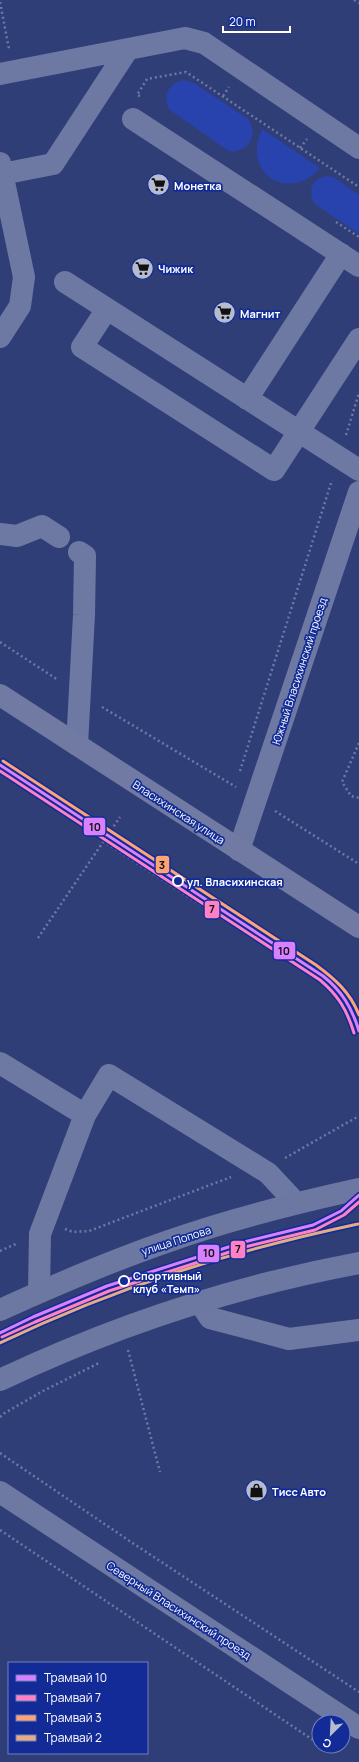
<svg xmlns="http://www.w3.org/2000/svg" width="359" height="1762" font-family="Manrope,sans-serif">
	<rect width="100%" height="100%" fill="#303e78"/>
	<path fill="#2843ae" d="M 183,80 L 194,83 L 248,119 C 255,129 254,138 246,147 L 233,152 L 227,150 L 169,109 C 163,95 168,84 183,80 Z
		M 262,129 L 320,168 C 288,204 241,172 262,129 Z
		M 327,176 L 333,177 L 359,195 L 359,234 L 315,204 C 307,191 312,178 327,176 Z"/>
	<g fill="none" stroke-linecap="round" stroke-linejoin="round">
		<path stroke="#6e79a3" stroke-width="2.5" stroke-dasharray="2 3" stroke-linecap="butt" d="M 354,0 L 359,3
			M 0,2 L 9,49
			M 140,96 L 137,95 L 147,79 L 186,72 L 359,187
			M 223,96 L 229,87
			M 300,148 L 307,139
			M 336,222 L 359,237
			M 346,435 L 359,393
			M 0,642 L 58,680
			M 102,707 L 236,787
			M 359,743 L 342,782 L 351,796 L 359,798
			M 240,771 L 332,480
			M 275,811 L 359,864
			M 103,841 L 212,912
			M 38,938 L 120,817
			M 285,1158 L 359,1116
			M 65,1229 L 73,1232 L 89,1231 L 231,1177
			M 0,1251 L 18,1243
			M 128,1350 L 160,1472
			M 0,1417 L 3,1414 L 43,1391 L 99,1363
			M 0,1453 L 134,1544 L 359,1692
			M 0,1530 L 319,1744"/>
		<path stroke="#6e79a3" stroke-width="22" d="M 0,74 L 185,38 L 204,43 L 359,148
			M 133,119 L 359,266
			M 0,163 L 24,277 L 20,306 L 0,337
			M 2,174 L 53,164 L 128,49
			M 65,282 L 359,470
			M 107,309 L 82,347 L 274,470 L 359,339
			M 247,399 L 341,254
			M 0,534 L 17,536 L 42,526 L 59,537
			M 77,745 L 84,615 L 85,556 L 79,552
			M 239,850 L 359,492
			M 0,1063 L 85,1115 L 40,1234 L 39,1292
			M 85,1115 L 109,1075 L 268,1173 L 296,1203
			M 200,1303 L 210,1318 L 289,1339 L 359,1330
			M 0,1492 L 359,1728"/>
		<path stroke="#6c78a2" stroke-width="22" d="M 0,1310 C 55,1285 111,1261 169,1241 C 231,1219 295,1203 359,1189
			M 0,1380 C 114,1326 235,1286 359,1263"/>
		<path stroke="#707aa2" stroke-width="22" d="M 0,695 L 359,927"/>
		<defs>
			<path id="tram-1" d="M 0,765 L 323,976 C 342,991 352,1008 359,1031
				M 0,1333 L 33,1317 L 107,1286 L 244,1242 L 313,1225 L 341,1211 L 359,1195"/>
			<path id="tram-2" d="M 0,771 L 320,980 C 338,995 347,1010 354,1033
				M 2,1337 L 35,1322 L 109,1291 L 245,1247 L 315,1230 L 344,1215 L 359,1202"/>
			<path id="tram-3" d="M 3,761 L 316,965 C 335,979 350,992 359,1015"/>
			<path id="tram-4" d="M 0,1343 C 117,1287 231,1251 358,1224"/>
		</defs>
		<use href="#tram-1" stroke="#122b96" stroke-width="6"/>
		<use href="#tram-2" stroke="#122b96" stroke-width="6"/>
		<use href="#tram-3" stroke="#122b96" stroke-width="6"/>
		<use href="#tram-4" stroke="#122b96" stroke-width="6"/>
		<use href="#tram-1" stroke="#d880ff" stroke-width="3"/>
		<use href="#tram-2" stroke="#ff80c5" stroke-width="3"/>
		<use href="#tram-3" stroke="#fea277" stroke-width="3"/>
		<use href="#tram-4" stroke="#e5ac83" stroke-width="3"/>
	</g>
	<defs>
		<symbol id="supermarket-disc" viewBox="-11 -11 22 22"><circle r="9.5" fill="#b7bbd0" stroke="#122b96"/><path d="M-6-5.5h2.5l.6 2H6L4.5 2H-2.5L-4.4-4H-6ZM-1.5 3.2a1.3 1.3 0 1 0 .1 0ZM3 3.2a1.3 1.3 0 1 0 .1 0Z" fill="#111"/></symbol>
		<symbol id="shop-disc" viewBox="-11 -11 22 22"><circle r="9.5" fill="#b7bbd0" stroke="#122b96"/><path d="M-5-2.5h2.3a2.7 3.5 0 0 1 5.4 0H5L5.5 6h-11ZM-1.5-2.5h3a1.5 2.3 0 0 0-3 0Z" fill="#111"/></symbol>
	</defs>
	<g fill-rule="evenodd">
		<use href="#supermarket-disc" x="146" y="172" width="25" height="25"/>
		<use href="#supermarket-disc" x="130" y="256" width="25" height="25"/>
		<use href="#supermarket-disc" x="212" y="300" width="25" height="25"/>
		<use href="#shop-disc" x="244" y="1478" width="25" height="25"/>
	</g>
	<g fill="#122b96" stroke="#fff" stroke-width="2">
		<circle cx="178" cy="881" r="5"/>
		<circle cx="124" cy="1281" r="5"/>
	</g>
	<g text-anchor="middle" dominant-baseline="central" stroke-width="3.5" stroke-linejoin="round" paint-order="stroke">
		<g font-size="11" font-weight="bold" fill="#fff" stroke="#122b96" text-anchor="start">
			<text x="174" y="185">Монетка</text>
			<text x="158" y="268">Чижик</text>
			<text x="240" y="313">Магнит</text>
			<text x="272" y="1491">Тисс Авто</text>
		</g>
		<g font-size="11" fill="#fff" stroke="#122b96">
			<text transform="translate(299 671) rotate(-72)">Южный Власихинский проезд</text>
			<text transform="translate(179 812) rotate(33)">Власихинская улица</text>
			<text transform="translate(176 1240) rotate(-18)">улица Попова</text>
			<text transform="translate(179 1610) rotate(33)">Северный Власихинский проезд</text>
		</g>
		<g font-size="11" font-weight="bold" fill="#fff" stroke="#122b96" text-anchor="start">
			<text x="187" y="881">ул. Власихинская</text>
			<text x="133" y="1275">Спортивный<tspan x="133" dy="13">клуб «Темп»</tspan></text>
		</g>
	</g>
	<g stroke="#122b96" stroke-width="1.5">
		<rect x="83" y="817" width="23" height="19" rx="4" fill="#d880ff"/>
		<rect x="155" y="855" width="15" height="19" rx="4" fill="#fea277"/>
		<rect x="204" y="900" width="16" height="19" rx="4" fill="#ff80c5"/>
		<rect x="273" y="941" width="23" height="19" rx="4" fill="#d880ff"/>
		<rect x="230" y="1240" width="16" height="19" rx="4" fill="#ff80c5"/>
		<rect x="197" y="1244" width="23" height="19" rx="4" fill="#d880ff"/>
	</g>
	<g font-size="11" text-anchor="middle" font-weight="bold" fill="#111">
		<text x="95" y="831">10</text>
		<text x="162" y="869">3</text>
		<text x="212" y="913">7</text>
		<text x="284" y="955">10</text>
		<text x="238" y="1253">7</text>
		<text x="209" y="1257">10</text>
	</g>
	<rect x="8" y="1662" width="140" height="92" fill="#122b96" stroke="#7180c0"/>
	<rect x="16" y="1675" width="20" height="6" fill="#d880ff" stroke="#7180c0"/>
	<text x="44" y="1682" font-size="12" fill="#ffffff">Трамвай 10</text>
	<rect x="16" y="1695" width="20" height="6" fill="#ff80c5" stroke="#7180c0"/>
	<text x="44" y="1702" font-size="12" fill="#ffffff">Трамвай 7</text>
	<rect x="16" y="1715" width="20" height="6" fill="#fea277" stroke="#7180c0"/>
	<text x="44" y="1722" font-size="12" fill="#ffffff">Трамвай 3</text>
	<rect x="16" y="1735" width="20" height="6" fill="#e5ac83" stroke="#7180c0"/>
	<text x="44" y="1742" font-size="12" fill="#ffffff">Трамвай 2</text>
	<g transform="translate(331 1734) rotate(204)"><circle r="19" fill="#122b96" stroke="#7180c0"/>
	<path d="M0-3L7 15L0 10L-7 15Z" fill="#b7bbd0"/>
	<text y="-6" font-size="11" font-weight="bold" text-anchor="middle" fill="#ffffff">С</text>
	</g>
	<path d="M223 26v6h67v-6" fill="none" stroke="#ffffff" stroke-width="2"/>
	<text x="229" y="26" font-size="12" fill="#ffffff" stroke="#122b96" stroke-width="3" paint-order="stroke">20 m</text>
</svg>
